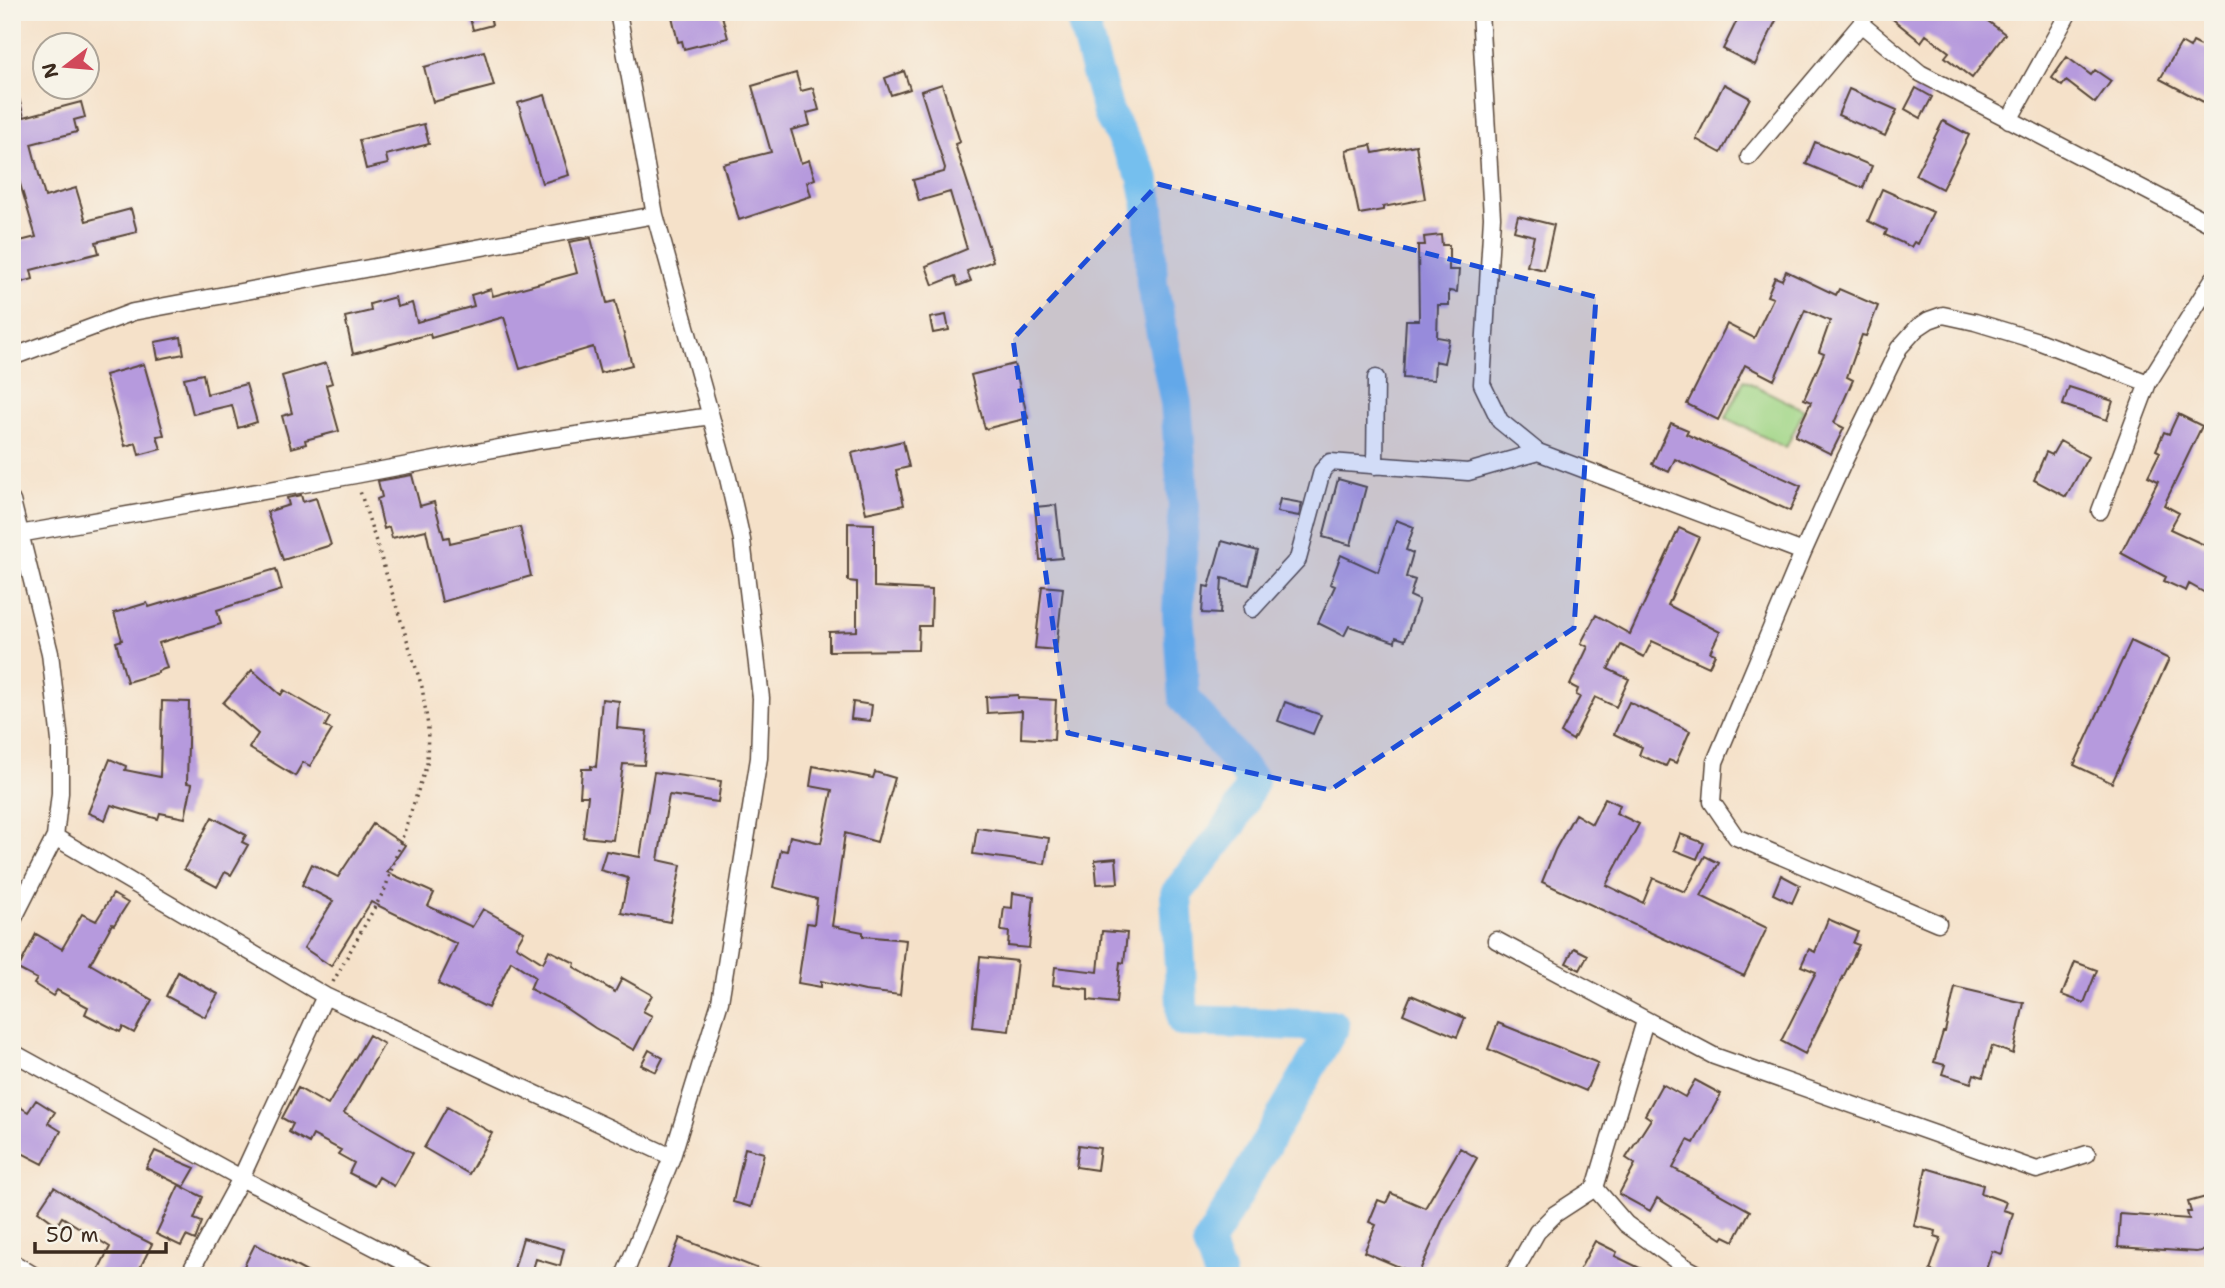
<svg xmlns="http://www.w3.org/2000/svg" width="2225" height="1288" font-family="'Shantell Sans',sans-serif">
	<rect width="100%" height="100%" fill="#f7f3e8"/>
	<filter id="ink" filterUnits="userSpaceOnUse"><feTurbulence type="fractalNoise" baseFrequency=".0143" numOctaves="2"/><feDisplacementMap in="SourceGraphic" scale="14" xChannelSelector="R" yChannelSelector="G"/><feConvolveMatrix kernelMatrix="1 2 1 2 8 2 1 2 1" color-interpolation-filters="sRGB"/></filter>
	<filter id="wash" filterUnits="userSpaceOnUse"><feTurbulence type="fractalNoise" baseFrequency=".00686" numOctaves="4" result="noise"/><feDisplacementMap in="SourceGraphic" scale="28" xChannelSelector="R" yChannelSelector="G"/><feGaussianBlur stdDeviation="1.57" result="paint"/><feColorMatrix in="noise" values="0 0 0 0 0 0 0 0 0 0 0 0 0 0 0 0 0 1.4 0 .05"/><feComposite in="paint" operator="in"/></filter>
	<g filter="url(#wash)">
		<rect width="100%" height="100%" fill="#f5e1c9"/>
		<path fill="#a1d687" stroke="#6e8052" stroke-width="2" d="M 1744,380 L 1804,410 L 1786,448 L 1726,418 Z"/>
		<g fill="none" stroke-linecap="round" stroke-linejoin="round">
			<path stroke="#75bfee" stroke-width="32" d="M 1080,12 L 1108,112 L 1143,176 L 1149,207 L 1152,284 L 1176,403 L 1184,507 L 1178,612 L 1184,698 L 1253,781 L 1232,823 L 1176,894 L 1183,1021 L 1334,1026 L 1208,1244 L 1220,1276"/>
		</g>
		<g id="blocks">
			<path fill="#b69add" d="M 478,12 L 489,12 L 492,25 L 473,30 L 469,14 Z
				M 671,12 L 721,12 L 728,38 L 684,49 L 682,41 L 678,42 Z
				M 1741,12 L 1780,12 L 1755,65 L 1723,49 Z
				M 1884,12 L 1976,12 L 2005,34 L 1972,78 L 1945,57 L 1949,52 L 1926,35 L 1921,42 Z
				M 2193,42 L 2213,52 L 2213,107 L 2160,79 L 2181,43 L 2190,48 Z
				M 484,51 L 494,86 L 433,102 L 424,67 Z
				M 2067,57 L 2091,75 L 2095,70 L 2111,81 L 2095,103 L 2066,81 L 2062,86 L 2052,78 Z
				M 904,71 L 910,89 L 891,95 L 885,78 Z
				M 796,73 L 801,91 L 813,88 L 819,110 L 807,113 L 810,125 L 791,130 L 801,163 L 809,160 L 815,179 L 807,182 L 811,196 L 739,220 L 723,164 L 771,152 L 752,86 Z
				M 942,84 L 960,142 L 955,144 L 993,261 L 967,271 L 971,281 L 958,286 L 955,276 L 933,285 L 926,266 L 967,249 L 950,192 L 919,201 L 913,180 L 944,172 L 945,168 L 921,91 Z
				M 1724,84 L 1750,98 L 1721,153 L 1696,139 Z
				M 1916,88 L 1932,97 L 1921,118 L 1905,109 Z
				M 1849,89 L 1897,110 L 1885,136 L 1838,115 Z
				M 17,91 L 24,117 L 81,102 L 85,117 L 74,120 L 77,132 L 31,144 L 45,197 L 76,188 L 86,221 L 131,209 L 137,232 L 96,242 L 99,253 L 31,270 L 33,279 L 12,285 L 12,243 L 36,237 L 12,157 L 12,92 Z
				M 545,95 L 569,175 L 542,183 L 518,103 Z
				M 1943,121 L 1969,135 L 1942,189 L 1915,175 Z
				M 424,124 L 429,144 L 386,155 L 388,164 L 366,169 L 359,140 Z
				M 1815,142 L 1872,166 L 1863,188 L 1806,164 Z
				M 1371,145 L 1373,153 L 1416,145 L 1425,199 L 1383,207 L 1383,210 L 1359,214 L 1346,150 Z
				M 1882,189 L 1933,212 L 1918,244 L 1914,242 L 1911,247 L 1885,235 L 1887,230 L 1868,221 Z
				M 1518,216 L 1554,225 L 1544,270 L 1527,266 L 1534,236 L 1514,231 Z
				M 1441,235 L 1442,245 L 1449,245 L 1449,270 L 1459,270 L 1457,292 L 1449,291 L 1449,305 L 1438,305 L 1437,337 L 1449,339 L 1444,363 L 1435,361 L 1434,380 L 1403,378 L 1406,320 L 1419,320 L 1418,245 L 1425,245 L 1424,237 Z
				M 591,238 L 607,303 L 615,301 L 632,365 L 600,373 L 593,347 L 520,369 L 504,317 L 431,338 L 430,334 L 353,354 L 345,317 L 371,311 L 370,304 L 395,297 L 397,307 L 412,303 L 417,322 L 474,306 L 471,295 L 491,289 L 493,296 L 577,273 L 569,242 Z
				M 1786,271 L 1836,295 L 1839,289 L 1878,306 L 1866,336 L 1862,335 L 1847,377 L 1853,380 L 1834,423 L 1844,428 L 1831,454 L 1795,436 L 1811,402 L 1804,399 L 1824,354 L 1819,352 L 1830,321 L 1805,310 L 1774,380 L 1745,365 L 1718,420 L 1687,404 L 1727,324 L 1754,338 L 1773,298 L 1767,296 L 1775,277 L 1782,280 Z
				M 946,315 L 949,330 L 933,333 L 930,318 Z
				M 181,337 L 184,354 L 158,359 L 155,342 Z
				M 326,363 L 332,383 L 326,385 L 339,431 L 305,440 L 306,444 L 291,448 L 282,416 L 292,413 L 282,376 Z
				M 144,364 L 164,435 L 157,436 L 161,449 L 139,455 L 136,443 L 125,446 L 105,375 Z
				M 1014,364 L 1028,418 L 985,429 L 971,375 Z
				M 203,374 L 207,394 L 246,384 L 257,422 L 238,428 L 232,405 L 193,414 L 184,378 Z
				M 2069,387 L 2113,401 L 2107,420 L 2063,405 Z
				M 2178,414 L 2202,426 L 2164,505 L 2179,513 L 2170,529 L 2213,549 L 2213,583 L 2207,594 L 2189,584 L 2186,591 L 2164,581 L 2166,577 L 2121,553 L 2158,481 L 2148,476 L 2160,452 L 2156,450 L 2164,432 L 2169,434 Z
				M 1671,423 L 1688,430 L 1686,434 L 1801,486 L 1790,511 L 1675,459 L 1669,472 L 1652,464 Z
				M 903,441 L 909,467 L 896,470 L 904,505 L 866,513 L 852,453 Z
				M 2060,441 L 2088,457 L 2066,497 L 2034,480 L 2046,452 L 2052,455 Z
				M 412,475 L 420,506 L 434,502 L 444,538 L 449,537 L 450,543 L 520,527 L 531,576 L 442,602 L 426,530 L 392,538 L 389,527 L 384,529 L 377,499 L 382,497 L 378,481 Z
				M 1338,479 L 1366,487 L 1351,545 L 1323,537 Z
				M 301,495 L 303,502 L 316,498 L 331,545 L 283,560 L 267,512 L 289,505 L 287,498 Z
				M 1280,499 L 1302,503 L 1299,516 L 1277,512 Z
				M 1056,505 L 1062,558 L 1040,560 L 1035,507 Z
				M 1396,520 L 1414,527 L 1406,550 L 1413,553 L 1406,577 L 1415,580 L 1410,596 L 1419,600 L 1405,640 L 1396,637 L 1395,642 L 1349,626 L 1344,636 L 1318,623 L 1335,586 L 1330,584 L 1341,555 L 1378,572 Z
				M 848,523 L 874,524 L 874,587 L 932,590 L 931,626 L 919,626 L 918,650 L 829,651 L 829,632 L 857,631 L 857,582 L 848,581 Z
				M 1679,528 L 1699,537 L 1668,605 L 1720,632 L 1710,652 L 1715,654 L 1709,667 L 1652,641 L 1644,657 L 1621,645 L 1608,669 L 1629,679 L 1616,707 L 1595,697 L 1573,740 L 1561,733 L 1580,697 L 1576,695 L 1578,689 L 1570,685 L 1588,647 L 1581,643 L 1596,615 L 1630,634 Z
				M 1222,541 L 1258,551 L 1249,585 L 1222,578 L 1220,614 L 1202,613 L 1204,586 L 1209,587 Z
				M 276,569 L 282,590 L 217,610 L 221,624 L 159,643 L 167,668 L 158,671 L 158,673 L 127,682 L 116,642 L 122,640 L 114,613 L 147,603 L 149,607 Z
				M 1042,586 L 1063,588 L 1056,650 L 1035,648 Z
				M 2131,641 L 2169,659 L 2112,783 L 2074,765 Z
				M 252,670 L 281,695 L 284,690 L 330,717 L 325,726 L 332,730 L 310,766 L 303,762 L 295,776 L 249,748 L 258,734 L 223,703 Z
				M 1018,695 L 1018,698 L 1056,700 L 1054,740 L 1021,738 L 1022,711 L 987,713 L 986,697 Z
				M 602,699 L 619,701 L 617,728 L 647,731 L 644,765 L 623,764 L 613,840 L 583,837 L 588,796 L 580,796 L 582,769 L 591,769 L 591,766 L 596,767 Z
				M 162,701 L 189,702 L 187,783 L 192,784 L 185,818 L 160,813 L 158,819 L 111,805 L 105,820 L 88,813 L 110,759 L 126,766 L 125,770 L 160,777 Z
				M 853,702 L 872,705 L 870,721 L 851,719 Z
				M 1285,702 L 1321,715 L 1313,734 L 1278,721 Z
				M 1629,702 L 1690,731 L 1676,763 L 1669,760 L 1666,766 L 1639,755 L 1642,747 L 1614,734 Z
				M 813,766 L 873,778 L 875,772 L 895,778 L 877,842 L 845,833 L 832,926 L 863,932 L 863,936 L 906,940 L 900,995 L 865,991 L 821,981 L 821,987 L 798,983 L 807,923 L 814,924 L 817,899 L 773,887 L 781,850 L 787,851 L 790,836 L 821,843 L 832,790 L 810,786 Z
				M 654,772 L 721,781 L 718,802 L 669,795 L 658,860 L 681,865 L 670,922 L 621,913 L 628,878 L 600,870 L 606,851 L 640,857 Z
				M 1605,798 L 1620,805 L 1616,813 L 1639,824 L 1606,885 L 1643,903 L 1653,878 L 1685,892 L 1705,856 L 1719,863 L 1701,896 L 1767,928 L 1744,976 L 1542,882 L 1555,850 L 1575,814 L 1592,824 Z
				M 212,817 L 246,835 L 242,842 L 248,845 L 231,875 L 225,872 L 217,887 L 184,869 Z
				M 373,824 L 405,845 L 387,872 L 434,893 L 428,906 L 472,927 L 483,909 L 524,932 L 516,946 L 543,963 L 549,950 L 575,963 L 574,967 L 615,992 L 622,978 L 652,995 L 643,1011 L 652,1016 L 634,1050 L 595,1028 L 558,1003 L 530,989 L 535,977 L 511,961 L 488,1008 L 438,984 L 457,944 L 371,902 L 331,966 L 304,948 L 333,901 L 302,885 L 312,864 L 338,877 Z
				M 977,828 L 1049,838 L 1045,864 L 973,854 Z
				M 1680,834 L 1704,843 L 1697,859 L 1674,850 Z
				M 1116,858 L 1118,883 L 1097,884 L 1095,860 Z
				M 1781,875 L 1800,885 L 1792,903 L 1773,894 Z
				M 1013,893 L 1034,896 L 1029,948 L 1008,946 L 1009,932 L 1001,931 L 1004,907 L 1012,908 Z
				M 113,894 L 128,903 L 114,925 L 112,924 L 90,964 L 152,1000 L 134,1033 L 123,1027 L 120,1032 L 85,1014 L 88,1007 L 57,990 L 53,996 L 34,984 L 37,979 L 18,969 L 36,934 L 62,949 L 82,914 L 96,921 Z
				M 1828,919 L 1858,932 L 1853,943 L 1859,945 L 1805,1054 L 1781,1041 L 1816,972 L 1801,966 L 1809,949 L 1815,952 Z
				M 1102,931 L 1127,933 L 1124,963 L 1120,962 L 1116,1003 L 1088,1000 L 1088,989 L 1053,985 L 1055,967 L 1098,972 Z
				M 1574,948 L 1588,955 L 1580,970 L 1566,963 Z
				M 980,957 L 1017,961 L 1009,1031 L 973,1027 Z
				M 2075,962 L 2097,970 L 2084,1003 L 2062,995 Z
				M 178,972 L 218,994 L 205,1017 L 166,996 Z
				M 1955,987 L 2024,1003 L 2013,1054 L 1992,1046 L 1983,1077 L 1974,1074 L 1971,1083 L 1942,1074 L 1945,1065 L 1934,1062 L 1943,1032 L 1945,1032 Z
				M 1411,995 L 1465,1018 L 1457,1037 L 1403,1014 Z
				M 1498,1023 L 1598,1063 L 1586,1091 L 1488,1049 Z
				M 369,1035 L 384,1044 L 344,1113 L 413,1153 L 394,1186 L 379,1177 L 374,1186 L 349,1173 L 354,1163 L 338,1154 L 341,1150 L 313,1135 L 309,1143 L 289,1132 L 293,1124 L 282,1118 L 298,1088 L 328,1105 Z
				M 649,1050 L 663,1058 L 656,1072 L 641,1065 Z
				M 1695,1080 L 1721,1094 L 1694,1143 L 1688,1140 L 1673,1168 L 1750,1211 L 1734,1241 L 1724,1236 L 1722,1239 L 1657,1198 L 1650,1211 L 1619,1194 L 1635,1164 L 1626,1158 L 1651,1119 L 1645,1115 L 1662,1084 L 1685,1097 Z
				M 36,1100 L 55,1112 L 48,1123 L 61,1131 L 43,1164 L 12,1148 L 12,1102 L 28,1112 Z
				M 447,1107 L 492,1133 L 469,1174 L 424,1148 Z
				M 1079,1145 L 1100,1148 L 1097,1170 L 1076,1167 Z
				M 745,1148 L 764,1153 L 751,1207 L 733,1202 Z
				M 1460,1148 L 1477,1158 L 1446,1212 L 1418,1275 L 1364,1252 L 1376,1225 L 1369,1222 L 1378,1200 L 1386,1203 L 1391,1193 L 1425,1208 Z
				M 155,1151 L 195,1168 L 184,1187 L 146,1168 Z
				M 1926,1168 L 1983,1185 L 1981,1193 L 2006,1202 L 2003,1210 L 2013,1213 L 2002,1254 L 1992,1251 L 1984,1276 L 1947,1276 L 1930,1270 L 1941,1238 L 1935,1236 L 1936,1231 L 1914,1226 Z
				M 179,1185 L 203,1197 L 194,1219 L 202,1222 L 195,1240 L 186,1236 L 181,1246 L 156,1234 Z
				M 54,1187 L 120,1228 L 152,1244 L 136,1276 L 95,1276 L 110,1247 L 62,1217 L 57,1225 L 38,1211 Z
				M 2213,1195 L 2213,1249 L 2196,1252 L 2118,1247 L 2120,1214 L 2189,1219 L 2187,1212 L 2191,1212 L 2188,1202 Z
				M 523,1238 L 564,1249 L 560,1266 L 536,1259 L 531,1276 L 512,1276 Z
				M 680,1238 L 774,1275 L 774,1276 L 674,1276 L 666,1273 Z
				M 1595,1241 L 1617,1252 L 1615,1256 L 1656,1276 L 1576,1276 Z
				M 255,1244 L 314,1276 L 239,1276 Z"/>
		</g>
	</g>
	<g filter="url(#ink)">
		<use href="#blocks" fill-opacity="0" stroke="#574538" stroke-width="2"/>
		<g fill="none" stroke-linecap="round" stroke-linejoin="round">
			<defs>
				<path id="minor" d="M 618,12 L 655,215 L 728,478 L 742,540 L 761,698 L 759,758 L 720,1002 L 672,1157 L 624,1276
					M 1480,12 L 1492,217 L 1482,384 L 1500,421 L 1538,452 L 1803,552
					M 1861,24 L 1920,73 L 2213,225
					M 2009,120 L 2069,12
					M 1749,157 L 1861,24 L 1865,12
					M 12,357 L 133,312 L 655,215
					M 1375,466 L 1376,378
					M 12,501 L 50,653 L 60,741 L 60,793 L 55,837 L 12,922
					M 2100,511 L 2148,383 L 2213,279
					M 19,534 L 355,475 L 541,440 L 711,416
					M 1252,609 L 1298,559 L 1322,471 L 1330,462 L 1468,472 L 1538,452
					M 55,837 L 325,996 L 672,1157
					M 1938,923 L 1736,837 L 1712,802 L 1715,762 L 1803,552 L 1844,461 L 1899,348 L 1917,328 L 1929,320 L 1943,315 L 1975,322 L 2038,341 L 2148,383
					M 1496,940 L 1714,1056 L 2037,1170 L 2087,1154
					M 325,996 L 241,1178 L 430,1276
					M 12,1052 L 241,1178 L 188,1276
					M 1595,1188 L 1626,1224 L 1685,1267 L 1702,1276
					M 12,1262 L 35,1276
					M 1512,1276 L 1537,1232 L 1555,1214 L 1595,1188 L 1645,1021"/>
			</defs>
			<use href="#minor" stroke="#574538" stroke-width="19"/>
			<path stroke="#574538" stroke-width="3.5" stroke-dasharray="2 5" stroke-linecap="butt" d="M 333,982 L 385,889 L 427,764 L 428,726 L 422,687 L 359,488"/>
			<use href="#minor" stroke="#fff" stroke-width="16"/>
		</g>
	</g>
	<path fill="#1d4ed8" fill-opacity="0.2" stroke="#1d4ed8" stroke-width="5" stroke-dasharray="14 9" stroke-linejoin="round" d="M 1158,184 L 1596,297 L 1574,628 L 1330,790 L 1068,733 L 1013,339 Z"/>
	<rect width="2225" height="1288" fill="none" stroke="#f7f3e8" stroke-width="42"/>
	<g transform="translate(66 66) rotate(254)"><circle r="33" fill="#f7f3e8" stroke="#aca397" stroke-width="2"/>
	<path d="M0-5L12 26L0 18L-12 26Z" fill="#d1495b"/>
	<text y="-10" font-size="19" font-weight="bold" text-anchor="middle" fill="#3b2a1e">N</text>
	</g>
	<path d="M35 1242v10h131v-10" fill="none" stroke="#3b2a1e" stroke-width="3.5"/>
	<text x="46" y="1242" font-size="21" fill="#3b2a1e" stroke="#f7f3e8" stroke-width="5" paint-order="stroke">50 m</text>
</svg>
